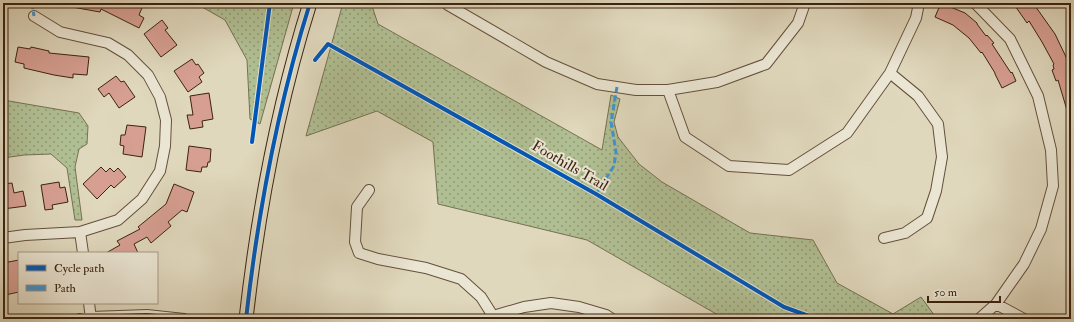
<svg xmlns="http://www.w3.org/2000/svg" width="1074" height="322" font-family="'IM FELL Double Pica',serif">
	<defs>
		<pattern id="grass-dots" width="8" height="8" patternUnits="userSpaceOnUse"><rect width="8" height="8" fill="#b0bf93"/><path d="M2 2h.1M6 6h.1" fill="none" stroke="#909b77" stroke-width="1.8" stroke-linecap="round"/></pattern>
	</defs>
	<rect width="100%" height="100%" fill="#e0d8bd"/>
	<filter id="stains"><feTurbulence type="fractalNoise" baseFrequency=".005" numOctaves="4"/><feColorMatrix values="0 0 0 0 .2 0 0 0 0 .09 0 0 0 0 .02 0 0 0 .5 -.17"/></filter>
	<radialGradient id="worn" r=".72"><stop offset=".6" stop-color="#630" stop-opacity="0"/><stop offset="1" stop-color="#630" stop-opacity=".3"/></radialGradient>
	<path fill="url(#grass-dots)" stroke="#767152" d="M 195,3 L 294,3 L 260,124 L 250,119 L 247,60 L 225,20 Z
		M 343,3 L 371,3 L 378,24 L 602,150 L 611,95 L 620,99 L 614,122 L 618,137 L 639,164 L 662,182 L 750,233 L 813,240 L 837,283 L 893,314 L 921,297 L 937,319 L 725,319 L 587,240 L 438,204 L 433,142 L 377,111 L 306,136 Z
		M 3,100 L 79,113 L 88,126 L 87,144 L 79,149 L 75,167 L 82,220 L 75,220 L 67,168 L 51,154 L 24,155 L 3,158 Z"/>
	<path fill="#d79f92" stroke="#3b2311" d="M 72,3 L 144,3 L 139,15 L 144,18 L 139,28 L 101,9 L 100,12 L 72,7 Z
		M 941,3 L 965,13 L 977,23 L 977,24 L 986,36 L 987,35 L 994,43 L 992,44 L 1011,73 L 1012,72 L 1016,81 L 1002,88 L 995,74 L 995,73 L 982,52 L 981,53 L 969,38 L 953,25 L 935,17 Z
		M 1013,3 L 1033,3 L 1055,34 L 1067,59 L 1069,58 L 1071,64 L 1071,117 L 1069,117 L 1058,80 L 1056,81 L 1052,70 L 1054,69 L 1053,65 L 1054,64 L 1042,42 L 1029,21 L 1027,23 Z
		M 162,20 L 168,28 L 165,30 L 177,45 L 161,57 L 144,34 Z
		M 18,47 L 30,49 L 31,47 L 49,51 L 49,53 L 89,57 L 87,75 L 73,74 L 73,78 L 54,75 L 24,68 L 24,64 L 15,62 Z
		M 192,59 L 196,65 L 198,64 L 204,73 L 199,77 L 202,82 L 188,92 L 174,71 Z
		M 116,76 L 121,82 L 124,81 L 135,97 L 119,108 L 109,93 L 104,97 L 98,89 Z
		M 209,93 L 213,119 L 202,121 L 203,127 L 190,129 L 187,115 L 193,115 L 190,96 Z
		M 127,125 L 146,127 L 142,157 L 123,154 L 124,146 L 120,145 L 121,135 L 125,135 Z
		M 189,146 L 211,149 L 210,162 L 208,162 L 207,167 L 202,167 L 201,172 L 186,170 Z
		M 101,167 L 106,172 L 110,168 L 114,172 L 118,168 L 126,177 L 114,188 L 111,185 L 97,199 L 83,184 Z
		M 59,182 L 60,188 L 65,187 L 68,202 L 52,205 L 53,209 L 45,210 L 41,185 Z
		M 12,183 L 14,193 L 23,191 L 26,206 L 3,209 L 3,184 Z
		M 174,184 L 194,192 L 187,212 L 182,210 L 168,222 L 171,226 L 151,243 L 147,237 L 134,244 L 138,253 L 106,253 L 120,245 L 117,241 L 140,229 L 138,227 L 166,204 Z
		M 19,260 L 19,292 L 5,295 L 3,285 L 3,263 Z"/>
	<g fill="none" stroke-linecap="round" stroke-linejoin="round">
		<defs>
			<path id="minor" d="M 448,3 L 448,5 L 546,62 L 597,84 L 636,90 L 668,90 L 717,82 L 766,64 L 798,23 L 805,3
				M 974,3 L 976,4 L 1010,39 L 1038,96 L 1051,150 L 1053,186 L 1041,229 L 1024,264 L 996,304 L 979,319
				M 668,90 L 685,137 L 729,166 L 789,170 L 847,133 L 890,73 L 916,18 L 919,3
				M 369,190 L 357,207 L 355,242 L 359,253 L 378,259 L 426,268 L 461,279 L 481,297 L 493,316
				M 80,232 L 83,253
				M 3,238 L 25,235 L 80,232 L 118,220 L 142,199 L 160,171 L 165,146 L 166,120 L 160,97 L 148,75 L 128,55 L 108,43 L 60,32 L 34,16
				M 884,238 L 905,233 L 927,218 L 936,191 L 942,157 L 938,124 L 918,96 L 890,73
				M 89,303 L 91,319
				M 996,304 L 1024,319
				M 489,318 L 493,316 L 524,307 L 551,303 L 579,307 L 606,315 L 612,319
				M 80,319 L 91,317 L 147,315 L 184,319"/>
			<path id="major" d="M 246,319 C 258,212 278,105 310,3"/>
		</defs>
		<use href="#minor" stroke="#64503c" stroke-width="12"/>
		<use href="#major" stroke="#3b2311" stroke-width="15"/>
		<use href="#minor" stroke="#ebe6d4" stroke-width="10"/>
		<use href="#major" stroke="#e0d8bd" stroke-width="13"/>
		<path stroke="#3e95d3" stroke-width="3" stroke-dasharray="6 3" stroke-linecap="butt" d="M 32,3 L 34,16
			M 596,194 L 614,166 L 616,152 L 611,122 L 617,87"/>
		<defs>
			<path id="cycleway" d="M 315,60 L 328,44 L 596,194 L 784,307 L 817,319
				M 252,142 L 270,3
				M 80,319 L 91,317 L 147,315 L 184,319
				M 246,319 C 258,212 278,105 310,3"/>
		</defs>
		<use href="#cycleway" stroke="#ebe6d4" stroke-width="6"/>
		<use href="#cycleway" stroke="#0057b8" stroke-width="4"/>
	</g>
	<g text-anchor="middle" dominant-baseline="central" stroke-width="4" stroke-linejoin="round" paint-order="stroke">
		<g font-size="15" fill="#3b2311" stroke="#ebe6d4">
			<text transform="translate(570 166) rotate(30)">Foothills Trail</text>
		</g>
	</g>
	<rect width="1074" height="322" fill="none" stroke="#e0d8bd" stroke-width="16"/>
	<rect x="4" y="4" width="1066" height="314" fill="none" stroke="#3b2311" stroke-width="2"/>
	<rect x="8" y="8" width="1058" height="306" fill="none" stroke="#3b2311"/>
	<rect x="18" y="252" width="140" height="52" fill="#ebe6d4" stroke="#a59886"/>
	<rect x="26" y="265" width="20" height="6" fill="#0057b8" stroke="#a59886"/>
	<text x="54" y="272" font-size="12" fill="#3b2311">Cycle path</text>
	<rect x="26" y="285" width="20" height="6" fill="#3e95d3" stroke="#a59886"/>
	<text x="54" y="292" font-size="12" fill="#3b2311">Path</text>
	<path d="M928 296v6h72v-6" fill="none" stroke="#3b2311" stroke-width="2"/>
	<text x="934" y="296" font-size="12" fill="#3b2311" stroke="#ebe6d4" stroke-width="3" paint-order="stroke">50 m</text>
	<rect width="100%" height="100%" filter="url(#stains)"/>
	<rect width="100%" height="100%" fill="url(#worn)"/>
</svg>
